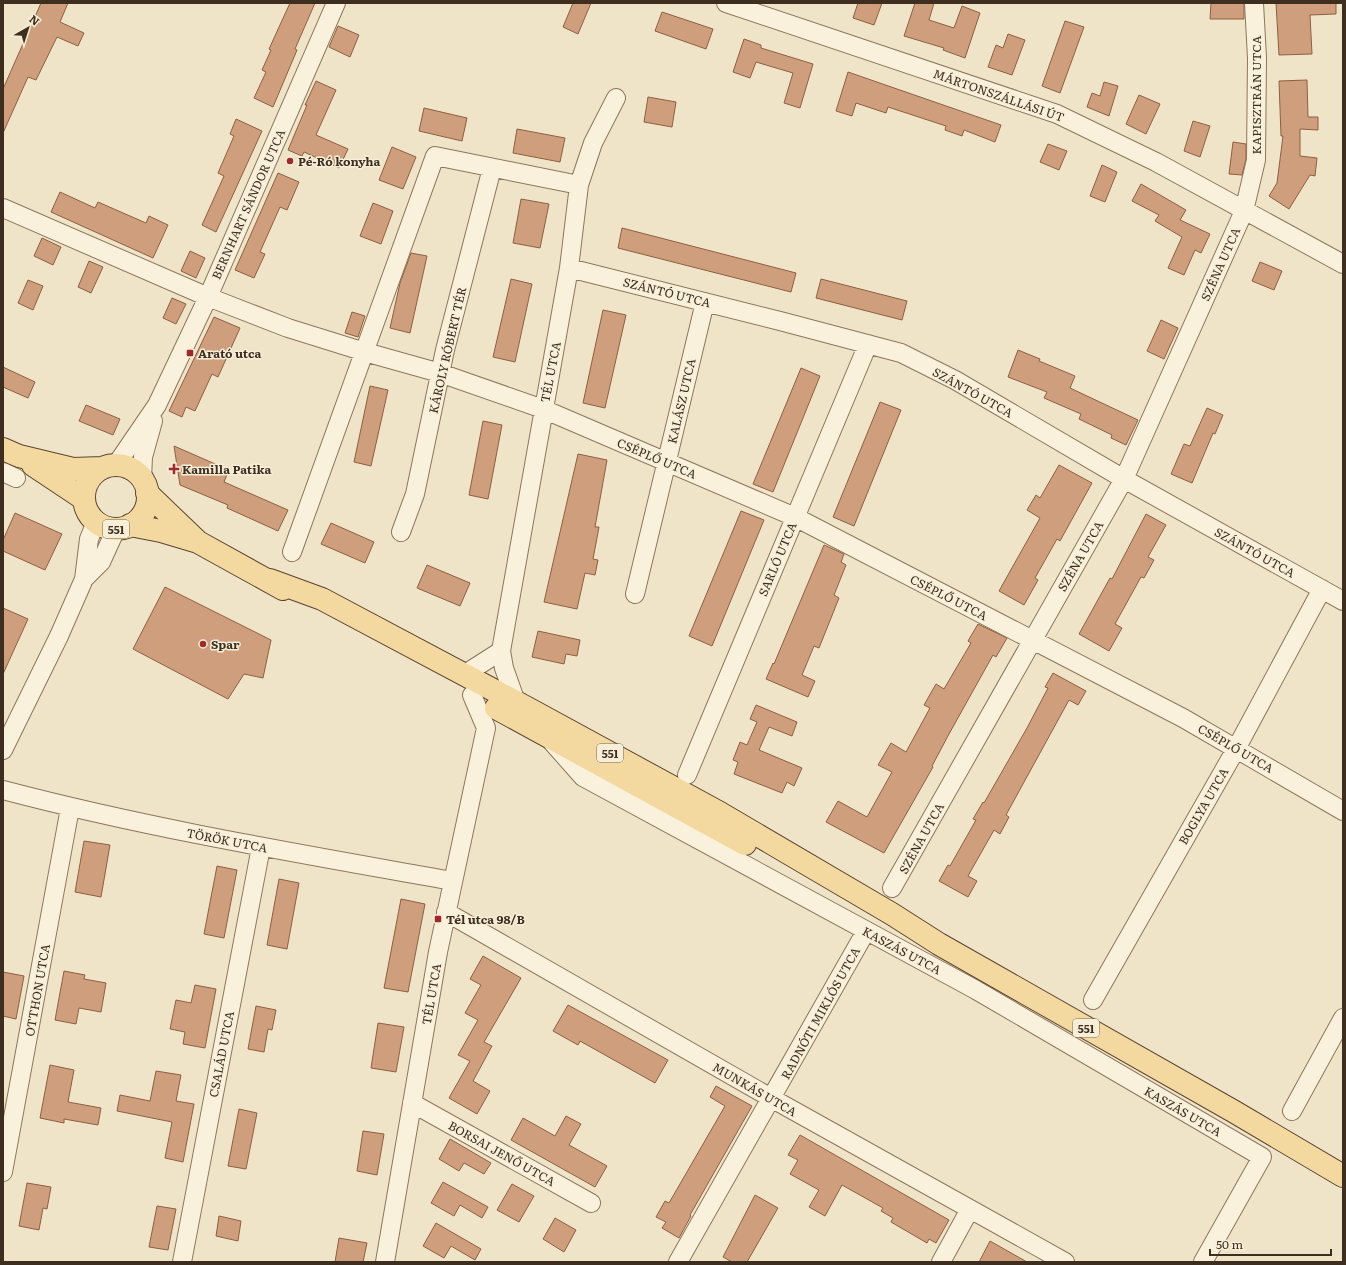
<svg xmlns="http://www.w3.org/2000/svg" width="1346" height="1265" font-family="Literata,serif">
	<rect width="100%" height="100%" fill="#f0e4c8"/>
	<path fill="#cf9f7d" stroke="#8d5f41" d="M 41,3 L 68,3 L 60,22 L 84,33 L 78,46 L 57,37 L 36,80 L 28,77 L 3,133 L 3,89 Z
		M 290,3 L 315,3 L 295,49 L 297,50 L 273,107 L 254,98 L 266,72 L 262,70 L 271,50 L 269,49 Z
		M 573,3 L 591,3 L 578,34 L 563,27 Z
		M 858,3 L 882,3 L 874,25 L 853,18 Z
		M 915,3 L 934,3 L 929,20 L 954,28 L 962,6 L 980,13 L 965,58 L 943,50 L 944,48 L 904,36 Z
		M 1211,3 L 1244,3 L 1244,19 L 1210,19 Z
		M 1276,3 L 1336,3 L 1336,14 L 1310,15 L 1312,54 L 1279,55 Z
		M 662,12 L 713,29 L 706,49 L 655,31 Z
		M 1065,21 L 1084,27 L 1060,93 L 1042,86 Z
		M 338,26 L 359,35 L 350,57 L 329,47 Z
		M 1008,34 L 1025,40 L 1012,75 L 988,67 L 996,45 L 1003,48 Z
		M 744,39 L 761,45 L 761,48 L 813,64 L 800,108 L 784,103 L 793,73 L 756,62 L 750,78 L 733,72 Z
		M 848,72 L 1001,125 L 995,142 L 964,130 L 962,136 L 945,130 L 946,126 L 888,107 L 886,113 L 856,103 L 852,116 L 836,111 Z
		M 1307,80 L 1308,117 L 1318,117 L 1318,130 L 1300,129 L 1300,156 L 1317,158 L 1315,176 L 1310,175 L 1289,209 L 1269,196 L 1277,183 L 1283,136 L 1281,136 L 1279,81 Z
		M 316,81 L 336,90 L 316,135 L 348,149 L 339,168 L 304,152 L 302,156 L 288,150 L 307,105 L 305,105 Z
		M 1104,82 L 1118,86 L 1109,116 L 1087,107 L 1092,93 L 1100,96 Z
		M 1139,95 L 1160,104 L 1146,134 L 1126,124 Z
		M 648,97 L 676,102 L 672,127 L 644,122 Z
		M 424,108 L 467,118 L 462,141 L 419,131 Z
		M 236,119 L 262,131 L 216,232 L 202,225 L 224,176 L 218,173 L 234,136 L 230,134 Z
		M 1193,121 L 1210,126 L 1200,157 L 1184,151 Z
		M 517,129 L 565,138 L 560,162 L 513,153 Z
		M 1233,142 L 1246,144 L 1246,159 L 1242,175 L 1229,174 Z
		M 1048,144 L 1067,151 L 1059,170 L 1040,162 Z
		M 392,147 L 416,157 L 403,189 L 379,180 Z
		M 1102,165 L 1117,172 L 1105,202 L 1090,196 Z
		M 278,173 L 299,182 L 287,210 L 280,207 L 260,252 L 265,254 L 254,278 L 235,270 Z
		M 1141,184 L 1186,210 L 1180,220 L 1210,234 L 1201,253 L 1195,250 L 1184,275 L 1168,268 L 1182,237 L 1155,221 L 1159,215 L 1132,201 Z
		M 60,192 L 95,208 L 98,202 L 146,223 L 149,216 L 168,225 L 153,258 L 51,212 Z
		M 521,199 L 549,204 L 540,248 L 513,243 Z
		M 373,203 L 393,211 L 381,244 L 360,236 Z
		M 622,228 L 796,273 L 791,292 L 618,248 Z
		M 42,238 L 61,247 L 53,265 L 34,256 Z
		M 190,251 L 205,258 L 196,278 L 181,271 Z
		M 411,253 L 427,256 L 410,333 L 390,328 L 400,283 Z
		M 89,261 L 103,267 L 91,293 L 78,287 Z
		M 1260,262 L 1282,271 L 1274,290 L 1252,281 Z
		M 511,279 L 532,284 L 515,362 L 493,357 Z
		M 821,279 L 907,301 L 902,320 L 816,298 Z
		M 28,280 L 43,286 L 33,310 L 18,303 Z
		M 172,298 L 186,304 L 176,324 L 163,318 Z
		M 603,310 L 626,315 L 605,408 L 583,403 Z
		M 352,312 L 365,316 L 358,337 L 345,333 Z
		M 214,317 L 240,328 L 218,377 L 212,374 L 195,411 L 186,407 L 182,417 L 169,411 Z
		M 1161,320 L 1178,328 L 1164,359 L 1147,351 Z
		M 1018,350 L 1040,359 L 1039,361 L 1075,376 L 1070,388 L 1138,420 L 1126,445 L 1111,438 L 1112,435 L 1079,419 L 1081,414 L 1044,398 L 1047,392 L 1008,377 Z
		M 3,367 L 35,382 L 28,398 L 3,387 Z
		M 801,368 L 820,376 L 773,492 L 753,484 Z
		M 370,386 L 388,390 L 371,466 L 354,462 Z
		M 880,402 L 901,410 L 854,526 L 833,517 Z
		M 86,405 L 120,419 L 113,435 L 79,421 Z
		M 1207,408 L 1223,415 L 1215,434 L 1213,433 L 1192,483 L 1171,474 L 1184,444 L 1190,446 Z
		M 483,421 L 502,425 L 488,499 L 469,495 Z
		M 174,446 L 229,470 L 224,482 L 288,510 L 278,531 L 227,508 L 228,505 L 180,485 Z
		M 578,454 L 607,460 L 595,527 L 599,527 L 593,559 L 598,560 L 595,575 L 585,573 L 577,609 L 544,602 Z
		M 1059,465 L 1092,483 L 1060,541 L 1057,539 L 1035,578 L 1038,580 L 1024,605 L 999,591 L 1040,518 L 1027,510 L 1036,495 L 1040,498 Z
		M 741,511 L 764,520 L 712,646 L 689,636 Z
		M 15,513 L 62,534 L 45,570 L 3,551 L 3,540 Z
		M 1146,514 L 1166,525 L 1148,557 L 1154,560 L 1144,578 L 1141,577 L 1115,624 L 1122,628 L 1109,651 L 1079,634 L 1110,578 L 1112,579 Z
		M 331,523 L 374,542 L 365,563 L 321,544 Z
		M 824,545 L 844,554 L 841,562 L 846,565 L 834,595 L 839,598 L 819,648 L 814,646 L 802,675 L 815,681 L 808,697 L 766,679 L 773,663 L 774,664 Z
		M 427,565 L 470,583 L 460,606 L 417,588 Z
		M 165,587 L 271,640 L 263,678 L 244,674 L 228,699 L 133,649 Z
		M 3,608 L 28,619 L 3,674 Z
		M 978,624 L 1007,638 L 996,657 L 993,655 L 949,734 L 932,766 L 933,767 L 884,853 L 826,822 L 838,801 L 867,817 L 892,772 L 878,765 L 891,743 L 906,752 L 930,708 L 924,705 L 936,684 L 944,689 L 971,643 L 968,641 Z
		M 538,631 L 580,640 L 577,656 L 566,654 L 564,664 L 532,657 Z
		M 1053,673 L 1086,691 L 1078,705 L 1069,700 L 1006,815 L 1009,817 L 1000,834 L 994,830 L 968,876 L 977,881 L 968,897 L 939,881 L 948,865 L 950,866 L 976,820 L 973,819 L 983,802 L 984,803 L 1027,728 L 1048,688 L 1045,687 Z
		M 756,705 L 797,722 L 792,736 L 769,727 L 759,750 L 802,768 L 794,786 L 787,782 L 782,793 L 734,774 L 738,762 L 733,760 L 740,742 L 747,745 L 757,722 L 750,719 Z
		M 84,841 L 110,845 L 101,897 L 75,892 Z
		M 217,866 L 237,870 L 224,938 L 204,934 Z
		M 279,879 L 299,883 L 287,949 L 267,945 Z
		M 401,899 L 425,904 L 408,992 L 384,988 Z
		M 483,956 L 521,978 L 484,1042 L 492,1046 L 473,1081 L 490,1091 L 477,1114 L 449,1098 L 470,1061 L 458,1055 L 478,1020 L 465,1013 L 481,985 L 470,979 Z
		M 64,971 L 85,975 L 84,979 L 106,983 L 101,1012 L 79,1008 L 76,1024 L 55,1020 Z
		M 3,972 L 24,976 L 16,1019 L 3,1016 Z
		M 195,985 L 216,989 L 205,1048 L 183,1044 L 185,1032 L 170,1029 L 176,1000 L 191,1003 Z
		M 568,1005 L 668,1060 L 655,1083 L 580,1041 L 578,1045 L 553,1031 Z
		M 256,1006 L 276,1010 L 272,1030 L 268,1029 L 264,1052 L 248,1049 Z
		M 378,1023 L 404,1027 L 396,1072 L 371,1068 Z
		M 50,1065 L 74,1070 L 68,1102 L 101,1108 L 98,1125 L 64,1119 L 64,1123 L 40,1118 Z
		M 156,1071 L 181,1075 L 176,1101 L 194,1104 L 183,1162 L 165,1158 L 172,1122 L 117,1111 L 120,1095 L 150,1101 Z
		M 716,1086 L 752,1106 L 690,1215 L 691,1216 L 679,1238 L 662,1228 L 666,1222 L 656,1217 L 665,1201 L 669,1203 L 725,1106 L 710,1097 Z
		M 239,1109 L 257,1113 L 246,1169 L 228,1166 Z
		M 566,1116 L 581,1124 L 569,1145 L 607,1166 L 595,1187 L 511,1140 L 523,1118 L 555,1136 Z
		M 363,1131 L 384,1134 L 377,1175 L 357,1171 Z
		M 800,1135 L 949,1220 L 936,1243 L 929,1239 L 927,1243 L 891,1222 L 893,1218 L 881,1211 L 883,1208 L 842,1185 L 825,1216 L 809,1207 L 819,1190 L 790,1174 L 798,1160 L 788,1155 Z
		M 450,1139 L 491,1163 L 484,1174 L 464,1163 L 459,1171 L 439,1159 Z
		M 443,1182 L 488,1207 L 482,1218 L 460,1205 L 454,1216 L 431,1203 Z
		M 27,1183 L 51,1187 L 47,1209 L 43,1208 L 39,1230 L 19,1226 Z
		M 512,1184 L 534,1196 L 519,1222 L 497,1210 Z
		M 755,1195 L 778,1208 L 747,1262 L 732,1262 L 723,1257 Z
		M 157,1206 L 176,1209 L 168,1250 L 149,1247 Z
		M 219,1216 L 241,1221 L 238,1241 L 216,1236 Z
		M 555,1218 L 576,1230 L 564,1252 L 543,1239 Z
		M 436,1223 L 481,1249 L 475,1260 L 451,1246 L 444,1258 L 423,1246 Z
		M 339,1238 L 367,1243 L 363,1262 L 335,1262 Z
		M 990,1241 L 1027,1262 L 979,1262 Z"/>
	<g fill="none" stroke-linecap="round" stroke-linejoin="round">
		<defs>
			<path id="minor" d="M 726,3 L 1057,114 L 1156,162 L 1343,264
				M 3,208 L 208,297 L 288,328 L 365,352 L 440,373 L 543,409 L 795,517 L 1183,718 L 1343,811
				M 569,268 L 780,321 L 901,353 L 955,380 L 1124,479 L 1343,601
				M 116,465 L 157,405 L 208,297 L 336,3
				M 3,472 L 16,478
				M 142,479 L 143,457 L 153,421
				M 401,532 L 415,494 L 445,350 L 492,168
				M 292,552 L 435,156 L 579,185
				M 84,579 L 101,562 L 116,529
				M 635,594 L 705,302
				M 465,674 L 501,651
				M 516,702 L 504,668 L 501,651 L 569,268 L 579,185 L 593,143 L 616,98
				M 552,742 L 583,777 L 976,990 L 1262,1157 L 1203,1262
				M 3,750 L 59,636 L 84,579 L 89,539 L 96,522
				M 687,775 L 868,344
				M 3,790 C 151,829 302,854 452,881
				M 892,888 L 1124,479 L 1244,211 L 1256,160 L 1257,58 L 1254,3
				M 446,912 L 771,1098 L 1065,1262
				M 1093,1000 L 1236,749 L 1322,589
				M 412,1103 L 591,1203
				M 1292,1111 L 1343,1018
				M 3,1172 L 70,808
				M 182,1262 L 261,847
				M 385,1262 L 438,952 L 486,728 L 472,695
				M 678,1262 L 866,931
				M 941,1262 L 970,1209"/>
			<path id="major" d="M 3,449 L 19,456 L 73,469 L 101,468
				M 33,465 L 84,499
				M84 497a32 32 0 1 1 64 0a32 32 0 1 1-64 0Z
				M 147,493 L 196,540
				M 130,525 L 161,531 L 198,542 L 283,589
				M 270,580 L 322,599 L 531,710 L 720,813 L 892,914 L 939,944 L 1233,1111 L 1343,1176
				M 496,708 L 745,844"/>
		</defs>
		<use href="#minor" stroke="#8d765c" stroke-width="20"/>
		<use href="#major" stroke="#5b4430" stroke-width="24"/>
		<use href="#minor" stroke="#faf1dc" stroke-width="18"/>
		<use href="#major" stroke="#f3d9a0" stroke-width="22"/>
	</g>
	<g fill="#9e2a2b" stroke="#f7eed8" stroke-width="1.5">
		<circle cx="290" cy="161" r="4"/>
		<rect x="186" y="349" width="8" height="8" rx="2"/>
		<path d="M172 463h4v4h4v4h-4v4h-4v-4h-4v-4h4z"/>
		<circle cx="203" cy="644" r="4"/>
		<rect x="434" y="915" width="8" height="8" rx="2"/>
	</g>
	<g text-anchor="middle" dominant-baseline="central" stroke-width="3" stroke-linejoin="round" paint-order="stroke">
		<g fill="#f7eed8" stroke="#756857" stroke-width="1">
			<rect x="103" y="520" width="26" height="18" rx="3"/>
			<rect x="597" y="744" width="26" height="18" rx="3"/>
			<rect x="1073" y="1019" width="26" height="18" rx="3"/>
		</g>
		<g font-size="11" font-weight="bold" fill="#3d2e20">
			<text x="116" y="529">551</text>
			<text x="610" y="753">551</text>
			<text x="1086" y="1028">551</text>
		</g>
		<g font-size="12" fill="#3d2e20" stroke="#f7eed8">
			<text transform="translate(999 95) rotate(19)">MÁRTONSZÁLLÁSI ÚT</text>
			<text transform="translate(1256 95) rotate(-90)">KAPISZTRÁN UTCA</text>
			<text transform="translate(248 204) rotate(-66)">BERNHART SÁNDOR UTCA</text>
			<text transform="translate(1220 264) rotate(-66)">SZÉNA UTCA</text>
			<text transform="translate(667 292) rotate(14)">SZÁNTÓ UTCA</text>
			<text transform="translate(447 350) rotate(-77)">KÁROLY RÓBERT TÉR</text>
			<text transform="translate(550 372) rotate(-79)">TÉL UTCA</text>
			<text transform="translate(973 392) rotate(29)">SZÁNTÓ UTCA</text>
			<text transform="translate(681 401) rotate(-77)">KALÁSZ UTCA</text>
			<text transform="translate(657 458) rotate(23)">CSÉPLŐ UTCA</text>
			<text transform="translate(1255 552) rotate(29)">SZÁNTÓ UTCA</text>
			<text transform="translate(1080 556) rotate(-60)">SZÉNA UTCA</text>
			<text transform="translate(777 559) rotate(-67)">SARLÓ UTCA</text>
			<text transform="translate(949 597) rotate(27)">CSÉPLŐ UTCA</text>
			<text transform="translate(1236 748) rotate(30)">CSÉPLŐ UTCA</text>
			<text transform="translate(1203 806) rotate(-60)">BOGLYA UTCA</text>
			<text transform="translate(921 838) rotate(-61)">SZÉNA UTCA</text>
			<text transform="translate(227 840) rotate(11)">TÖRÖK UTCA</text>
			<text transform="translate(902 950) rotate(28)">KASZÁS UTCA</text>
			<text transform="translate(37 990) rotate(-80)">OTTHON UTCA</text>
			<text transform="translate(431 994) rotate(-80)">TÉL UTCA</text>
			<text transform="translate(820 1013) rotate(-61)">RADNÓTI MIKLÓS UTCA</text>
			<text transform="translate(221 1054) rotate(-79)">CSALÁD UTCA</text>
			<text transform="translate(755 1089) rotate(30)">MUNKÁS UTCA</text>
			<text transform="translate(1183 1111) rotate(30)">KASZÁS UTCA</text>
			<text transform="translate(502 1153) rotate(29)">BORSAI JENŐ UTCA</text>
		</g>
		<g font-size="12" font-weight="bold" fill="#3d2e20" stroke="#f7eed8" text-anchor="start">
			<text x="298" y="161">Pé-Ró konyha</text>
			<text x="198" y="353">Arató utca</text>
			<text x="182" y="469">Kamilla Patika</text>
			<text x="211" y="644">Spar</text>
			<text x="446" y="919">Tél utca 98/B</text>
		</g>
	</g>
	<rect width="1346" height="1265" fill="none" stroke="#3d2e20" stroke-width="8"/>
	<g transform="translate(28 28) rotate(39)" stroke="#f7eed8" stroke-width="3" paint-order="stroke">
	<path d="M0-3L7 15L0 10L-7 15Z" fill="#3d2e20"/>
	<text y="-6" font-size="11" font-weight="bold" text-anchor="middle" fill="#3d2e20">N</text>
	</g>
	<path d="M1210 1249v6h121v-6" fill="none" stroke="#3d2e20" stroke-width="2"/>
	<text x="1216" y="1249" font-size="12" fill="#3d2e20" stroke="#f7eed8" stroke-width="3" paint-order="stroke">50 m</text>
</svg>
